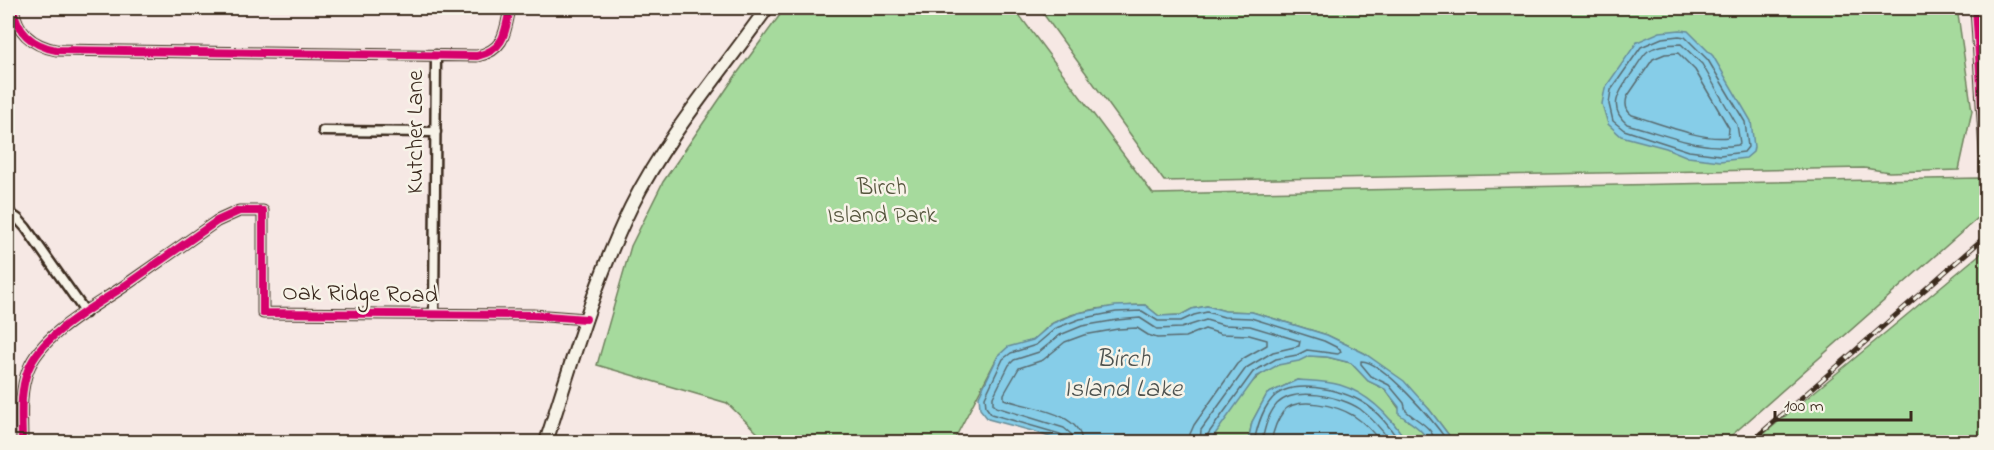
<svg xmlns="http://www.w3.org/2000/svg" width="1994" height="450" font-family="'Indie Flower',sans-serif">
	<rect width="100%" height="100%" fill="#f6e8e4"/>
	<filter id="ink" filterUnits="userSpaceOnUse"><feTurbulence type="fractalNoise" baseFrequency=".0167" numOctaves="2"/><feDisplacementMap in="SourceGraphic" scale="12" xChannelSelector="R" yChannelSelector="G"/><feConvolveMatrix kernelMatrix="1 2 1 2 8 2 1 2 1" color-interpolation-filters="sRGB"/></filter>
	<g filter="url(#ink)">
		<path fill="#a6da9d" stroke="#70825e" stroke-width="1.5" d="M 785,8 L 1006,8 L 1020,16 L 1153,194 L 1979,178 L 1979,217 L 1724,442 L 1454,442 L 1429,409 L 1364,353 L 1327,335 L 1252,312 L 1225,311 L 1207,306 L 1192,309 L 1181,315 L 1159,316 L 1145,305 C 1115,306 1080,308 1053,323 C 1045,327 1040,337 1032,341 C 1017,347 1012,344 998,356 L 953,442 L 767,442 L 727,403 L 597,365 L 631,246 L 663,182 L 736,75 Z
			M 1039,8 L 1957,8 L 1972,111 L 1959,170 L 1889,172 L 1864,168 L 1164,181 Z
			M 1986,249 L 1986,442 L 1754,442 Z
			M 1309,356 L 1327,357 L 1351,363 L 1368,381 L 1385,389 L 1408,421 L 1415,423 L 1430,442 L 1407,442 L 1392,421 L 1339,385 L 1297,380 L 1267,394 L 1252,422 L 1248,442 L 1214,442 L 1212,437 C 1230,412 1247,377 1277,365 C 1287,361 1298,361 1309,356 Z"/>
		<path fill="#86cde8" stroke="#688c97" stroke-width="1.5" d="M 1680,30 L 1688,31 L 1713,56 L 1751,121 L 1754,147 L 1753,152 L 1746,158 L 1720,161 L 1688,157 L 1666,148 L 1621,136 L 1608,124 L 1602,104 L 1605,88 L 1637,42 L 1660,32 Z
			M 1145,305 L 1159,316 L 1181,315 L 1192,309 L 1207,306 L 1225,311 L 1252,312 L 1327,335 L 1364,353 L 1404,381 L 1429,409 L 1454,442 L 1430,442 C 1421,428 1412,424 1399,414 L 1399,407 L 1385,389 L 1368,381 L 1351,363 L 1327,357 L 1309,356 L 1299,361 L 1278,365 L 1256,377 L 1213,437 L 1214,442 L 1062,442 L 1036,432 L 988,419 L 980,409 L 979,396 L 998,356 L 1008,347 L 1033,340 L 1053,323 L 1078,313 L 1115,306 Z
			M 1297,380 C 1311,381 1326,381 1340,385 C 1370,394 1391,417 1407,442 L 1248,442 L 1252,422 L 1267,394 Z"/>
		<g fill="none" stroke-linecap="round" stroke-linejoin="round">
			<path stroke="#596b6f" stroke-width="1.5" d="M 1679,36 L 1685,37 L 1708,60 L 1745,122 L 1748,147 L 1744,152 L 1720,155 L 1689,151 L 1624,130 L 1613,121 L 1609,104 L 1611,90 L 1641,47 L 1662,38 Z
				M 1681,44 L 1702,64 L 1737,125 L 1740,143 L 1738,145 C 1700,151 1664,134 1627,124 C 1605,106 1622,88 1634,70 C 1638,64 1643,55 1648,51 C 1657,45 1671,44 1681,44 Z
				M 1678,53 L 1695,70 L 1729,128 L 1728,137 C 1701,141 1659,123 1632,115 C 1626,111 1625,104 1627,97 L 1653,59 L 1665,54 Z
				M 1065,442 L 1064,437 L 1060,434 L 991,414 L 986,407 L 985,397 L 1003,359 L 1011,353 L 1036,345 L 1056,328 L 1080,319 L 1116,312 L 1142,311 L 1158,321 L 1181,321 L 1194,315 L 1207,312 L 1224,317 L 1251,318 L 1324,341 L 1340,349 L 1341,352 L 1338,354 L 1307,350 L 1297,355 L 1276,359 L 1253,372 L 1208,434 L 1208,442
				M 1073,442 L 1071,434 L 1064,428 L 996,407 L 993,404 L 993,397 L 1009,365 L 1014,360 L 1039,352 L 1060,335 L 1082,326 L 1117,320 L 1140,318 L 1157,329 L 1181,328 L 1206,320 L 1223,325 L 1250,326 L 1300,341 L 1299,346 L 1273,352 L 1246,368 L 1201,430 L 1200,442
				M 1082,442 C 1080,411 1027,408 1004,399 L 1004,394 L 1019,368 L 1043,360 L 1065,342 L 1084,335 L 1118,329 L 1137,328 L 1148,335 L 1157,338 L 1185,337 L 1205,329 L 1221,334 L 1249,335 L 1267,340 L 1267,345 L 1244,358 L 1237,364 L 1194,425 L 1190,434 L 1191,442
				M 1254,442 C 1257,428 1261,412 1271,400 C 1289,377 1341,389 1362,402 C 1378,411 1390,428 1400,442
				M 1262,442 C 1264,430 1268,414 1277,404 C 1294,386 1341,396 1360,409 C 1372,418 1382,430 1391,442
				M 1271,442 C 1273,432 1276,421 1283,412 C 1296,395 1338,406 1354,416 C 1363,422 1374,433 1380,442
				M 1435,442 C 1432,426 1417,421 1406,411 L 1404,403 L 1389,385 L 1371,376 L 1361,364 L 1361,361 C 1384,361 1435,423 1448,442"/>
			<defs>
				<path id="street" d="M 13,8 C 17,32 31,45 56,50 L 477,56 C 505,50 505,32 510,8
					M 1976,8 L 1986,167
					M 323,131 L 436,132
					M 8,212 L 18,219 L 26,228 L 86,313
					M 434,315 L 436,55
					M 22,442 C 22,419 19,393 28,370 C 42,334 92,308 123,287 C 154,265 186,243 217,221 L 239,211 L 263,211 L 263,313 L 533,315 L 586,319"/>
				<path id="secondary" d="M 546,442 C 571,365 595,280 631,207 C 667,135 721,73 767,8"/>
			</defs>
			<use href="#street" stroke="#3b2a1e" stroke-width="13"/>
			<use href="#secondary" stroke="#3b2a1e" stroke-width="16"/>
			<use href="#street" stroke="#f7f3e8" stroke-width="8"/>
			<use href="#secondary" stroke="#f7f3e8" stroke-width="12"/>
			<defs>
				<path id="rail" d="M 1751,442 L 1986,236"/>
			</defs>
			<use href="#rail" stroke="#3b2a1e" stroke-width="5"/>
			<use href="#rail" stroke="#f7f3e8" stroke-width="3" stroke-dasharray="9" stroke-linecap="butt"/>
			<defs>
				<path id="cycleway" d="M 13,8 C 17,32 31,45 56,50 L 477,56 C 505,50 505,32 510,8
					M 1976,8 L 1986,167
					M 22,442 C 22,419 19,393 28,370 C 42,334 92,308 123,287 C 154,265 186,243 217,221 L 239,211 L 263,211 L 263,313 L 533,315 L 586,319"/>
			</defs>
			<use href="#cycleway" stroke="#f7f3e8" stroke-width="11"/>
			<use href="#cycleway" stroke="#d6006c" stroke-width="8"/>
		</g>
	</g>
	<g text-anchor="middle" dominant-baseline="central" stroke-width="5" stroke-linejoin="round" paint-order="stroke">
		<g font-size="24" fill="#3b2a1e" stroke="#f7f3e8">
			<text transform="translate(416 132) rotate(-90)">Kutcher Lane</text>
			<text transform="translate(360 295) rotate(1)">Oak Ridge Road</text>
		</g>
		<g font-size="24" fill="#56563e" stroke="#f7f3e8">
			<text x="882" y="188">Birch<tspan x="882" dy="28">Island Park</tspan></text>
		</g>
		<g font-size="26" font-style="italic" fill="#4e5350" stroke="#f7f3e8">
			<text x="1123" y="360">Birch<tspan x="1123" dy="30">Island Lake</tspan></text>
		</g>
	</g>
	<rect width="1994" height="450" fill="none" stroke="#f7f3e8" stroke-width="30"/>
	<rect x="15" y="15" width="1964" height="420" fill="none" stroke="#3b2a1e" stroke-width="2" filter="url(#ink)"/>
	<path d="M1775 411v9h136v-9" fill="none" stroke="#3b2a1e" stroke-width="3"/>
	<text x="1784" y="411" font-size="18" fill="#3b2a1e" stroke="#f7f3e8" stroke-width="4.5" paint-order="stroke">100 m</text>
</svg>
